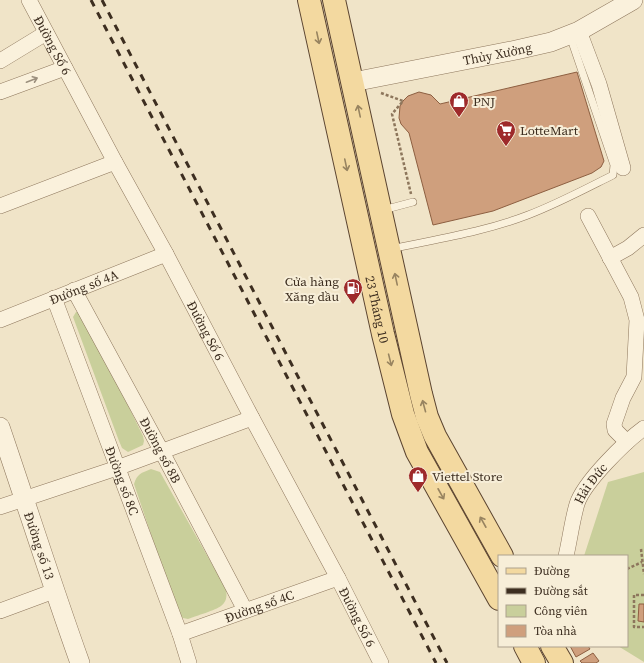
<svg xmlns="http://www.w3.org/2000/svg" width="644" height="663" font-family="'Source Serif 4',serif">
	<rect width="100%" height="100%" fill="#f0e4c8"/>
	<path fill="#c9cf9b" d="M 76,312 L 80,312 L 85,318 L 143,436 L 144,441 L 143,445 L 128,452 L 122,448 L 119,441 L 73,317 Z
		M 151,469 L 160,472 L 226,589 C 227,595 227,602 221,606 C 216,610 196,616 188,619 L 183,618 L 178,614 L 134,484 C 137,474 141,473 151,469 Z
		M 644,472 L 644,662 L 618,646 L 627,646 L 627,556 L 584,556 L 608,482 Z"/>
	<path fill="#cf9f7d" stroke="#8d5f41" d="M 577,72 L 604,161 L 601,167 L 592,173 L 493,211 L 433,225 L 409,133 L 401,124 L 399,118 L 400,106 L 403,101 L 408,96 L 419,92 L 431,95 L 440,104 Z
		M 639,604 L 644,604 L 644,622 L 638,621 Z
		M 570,646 L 588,646 L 590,649 L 576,657 Z
		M 593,653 L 599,661 L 596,663 L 582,663 L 580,661 Z"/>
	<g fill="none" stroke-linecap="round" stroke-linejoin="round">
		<defs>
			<path id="service" d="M 383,210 L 413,202
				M 391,249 C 437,239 484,232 528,215 C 557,204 585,189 613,175 L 614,165 L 570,36"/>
			<g id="minor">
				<path id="s1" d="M 29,0 L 115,162 L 166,254 L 252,418 L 338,578 L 381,663"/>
				<path d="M 579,31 L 599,84 L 623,168"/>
				<path d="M 0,61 L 46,33"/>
				<path d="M 0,92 L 65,68"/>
				<path d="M 0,206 L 115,162"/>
				<path d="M 588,216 L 631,297 L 637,320 L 634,377 L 623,398 L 614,424 L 615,430 L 627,442"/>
				<path d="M 610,258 L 628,248 L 644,235"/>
				<path id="s2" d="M 74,290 L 162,452 L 245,610"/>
				<path id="s3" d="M 54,298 L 180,634 L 189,663"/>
				<path id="s4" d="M 0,320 L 166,254"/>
				<path d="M 0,507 L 117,468 L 252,418"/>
				<path id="s5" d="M 566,556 C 570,539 572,521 577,504 C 584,482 625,442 644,428"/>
				<path d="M 0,611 L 54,591"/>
				<path id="s6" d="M 180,634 L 338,578"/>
			</g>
			<g id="tertiary">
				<path id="s7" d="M 353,82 L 516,50 L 551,42 L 579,31 L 633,0"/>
				<path id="s8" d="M 0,427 C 27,506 52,585 80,663"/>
			</g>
			<g id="primary">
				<path id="s9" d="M 309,0 L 383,334 L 403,414 L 417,452 L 499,599"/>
				<path d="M 334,0 L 421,394 L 427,417 L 435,436 L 502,556"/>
				<path d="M 525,646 L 534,663"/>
				<path d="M 552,646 L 562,663"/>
			</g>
		</defs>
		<use href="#service" stroke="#8d765c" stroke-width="8"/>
		<use href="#minor" stroke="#8d765c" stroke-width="16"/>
		<use href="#tertiary" stroke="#8d765c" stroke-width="20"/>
		<use href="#primary" stroke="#5b4430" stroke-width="24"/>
		<path stroke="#8d765c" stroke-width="2.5" stroke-dasharray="3 2" stroke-linecap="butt" d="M 381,93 L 403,101 L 392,114 L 411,194
			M 641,549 L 644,574
			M 627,569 L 642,562
			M 644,595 L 634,595 L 634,627 L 644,627"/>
		<use href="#service" stroke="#faf1dc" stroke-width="7"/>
		<use href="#minor" stroke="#faf1dc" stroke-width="15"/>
		<use href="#tertiary" stroke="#faf1dc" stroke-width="19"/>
		<use href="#primary" stroke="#f3d9a0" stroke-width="22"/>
		<path stroke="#3d2e20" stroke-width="3" stroke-dasharray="7 7" stroke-linecap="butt" d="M 91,0 L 436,663
			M 102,0 L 447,663"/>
	</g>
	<defs><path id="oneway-shaft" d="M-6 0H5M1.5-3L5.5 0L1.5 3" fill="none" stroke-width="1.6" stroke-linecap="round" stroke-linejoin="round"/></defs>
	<g stroke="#988460">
		<use href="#oneway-shaft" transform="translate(318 38) rotate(78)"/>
		<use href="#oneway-shaft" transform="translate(359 111) rotate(-102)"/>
		<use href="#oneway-shaft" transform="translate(346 165) rotate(78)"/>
		<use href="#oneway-shaft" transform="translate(396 279) rotate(-102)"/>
		<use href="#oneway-shaft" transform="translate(390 360) rotate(76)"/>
		<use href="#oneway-shaft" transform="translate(424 406) rotate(-105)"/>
		<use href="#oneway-shaft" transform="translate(441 494) rotate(61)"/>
		<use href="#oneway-shaft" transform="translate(483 522) rotate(-119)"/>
	</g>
	<use stroke="#9c907e" href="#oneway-shaft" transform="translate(32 80) rotate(-21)"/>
	<defs>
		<symbol id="shop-pin" viewBox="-11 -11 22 30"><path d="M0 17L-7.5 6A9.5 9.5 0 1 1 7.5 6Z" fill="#9e2a2b" stroke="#f7eed8"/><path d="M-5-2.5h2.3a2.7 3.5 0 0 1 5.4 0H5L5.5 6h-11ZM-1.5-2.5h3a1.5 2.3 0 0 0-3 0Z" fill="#fff"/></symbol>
		<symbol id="supermarket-pin" viewBox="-11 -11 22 30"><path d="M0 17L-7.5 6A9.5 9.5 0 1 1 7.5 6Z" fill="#9e2a2b" stroke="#f7eed8"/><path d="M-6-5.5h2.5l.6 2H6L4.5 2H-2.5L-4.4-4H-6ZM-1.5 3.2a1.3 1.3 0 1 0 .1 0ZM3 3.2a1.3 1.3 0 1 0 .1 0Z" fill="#fff"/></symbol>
		<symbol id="fuel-pin" viewBox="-11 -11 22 30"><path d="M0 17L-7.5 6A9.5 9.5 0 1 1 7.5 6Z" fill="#9e2a2b" stroke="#f7eed8"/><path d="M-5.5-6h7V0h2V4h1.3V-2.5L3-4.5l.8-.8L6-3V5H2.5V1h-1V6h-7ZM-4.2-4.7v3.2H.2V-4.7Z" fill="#fff"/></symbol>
	</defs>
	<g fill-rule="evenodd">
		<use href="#shop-pin" x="448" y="90" width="22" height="30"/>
		<use href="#supermarket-pin" x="495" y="119" width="22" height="30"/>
		<use href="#fuel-pin" x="342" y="277" width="22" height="30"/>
		<use href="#shop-pin" x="407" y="465" width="22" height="30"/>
	</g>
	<g text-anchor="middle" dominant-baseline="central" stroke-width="4" stroke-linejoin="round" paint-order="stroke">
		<g font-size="13" fill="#3d2e20" stroke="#f7eed8">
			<text stroke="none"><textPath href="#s1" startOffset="51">Đường Số 6</textPath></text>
			<text stroke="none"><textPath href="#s7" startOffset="147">Thủy Xưởng</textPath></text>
			<text stroke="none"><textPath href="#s4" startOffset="90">Đường số 4A</textPath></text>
			<text stroke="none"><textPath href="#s9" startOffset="317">23 Tháng 10</textPath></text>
			<text stroke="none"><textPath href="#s1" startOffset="375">Đường Số 6</textPath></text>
			<text stroke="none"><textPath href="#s2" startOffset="182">Đường số 8B</textPath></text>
			<text stroke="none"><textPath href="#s3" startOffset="195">Đường số 8C</textPath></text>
			<text stroke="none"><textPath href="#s5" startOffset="78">Hải Đức</textPath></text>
			<text stroke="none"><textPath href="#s8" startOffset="125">Đường số 13</textPath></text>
			<text stroke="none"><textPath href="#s6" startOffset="84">Đường số 4C</textPath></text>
			<text stroke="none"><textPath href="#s1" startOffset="699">Đường Số 6</textPath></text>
		</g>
		<g font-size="13" fill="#3d2e20" stroke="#f7eed8" text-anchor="start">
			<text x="473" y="101">PNJ</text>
			<text x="520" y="130">LotteMart</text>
			<text x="339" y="281" text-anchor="end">Cửa hàng<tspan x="339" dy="15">Xăng dầu</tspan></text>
			<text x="432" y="476">Viettel Store</text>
		</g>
	</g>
	<rect x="498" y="555" width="130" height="92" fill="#f7eed8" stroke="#ada18e"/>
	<rect x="506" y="568" width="20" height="6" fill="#f3d9a0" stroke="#ada18e"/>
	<text x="534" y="575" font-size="12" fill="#3d2e20">Đường</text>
	<rect x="506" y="588" width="20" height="6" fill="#3d2e20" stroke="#ada18e"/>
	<text x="534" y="595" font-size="12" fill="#3d2e20">Đường sắt</text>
	<rect x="506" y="605" width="20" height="12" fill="#c9cf9b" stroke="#ada18e"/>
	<text x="534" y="615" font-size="12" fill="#3d2e20">Công viên</text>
	<rect x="506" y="625" width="20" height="12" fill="#cf9f7d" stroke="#ada18e"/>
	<text x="534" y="635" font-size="12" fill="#3d2e20">Tòa nhà</text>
</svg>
